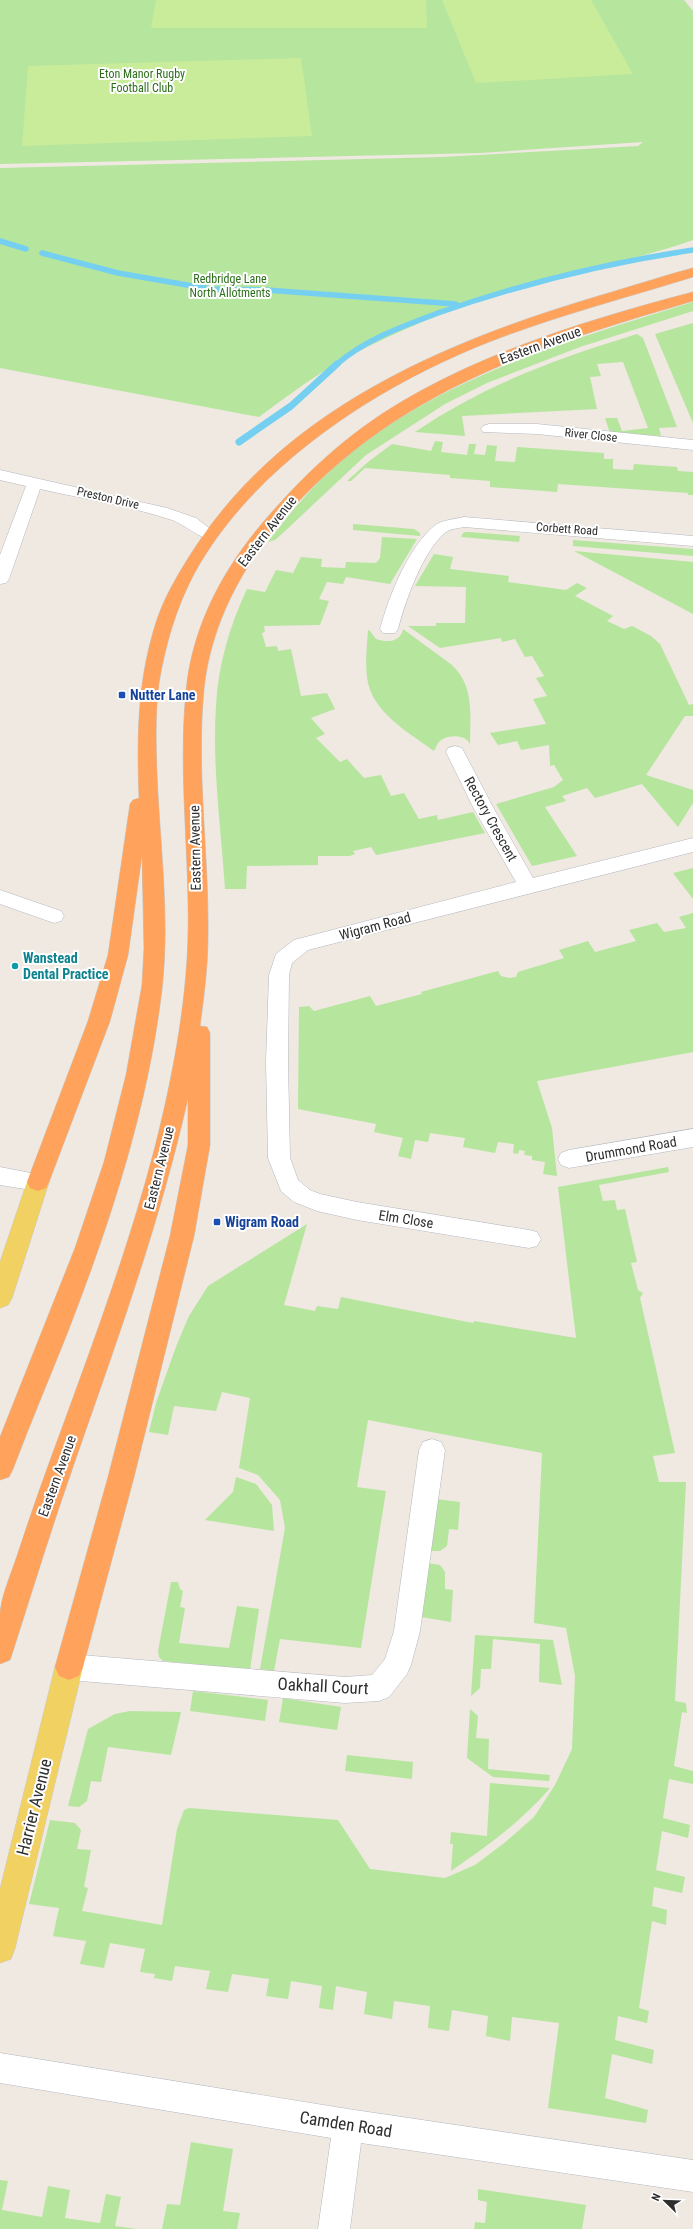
<svg xmlns="http://www.w3.org/2000/svg" width="693" height="2229" font-family="'Roboto Condensed',sans-serif">
	<rect width="100%" height="100%" fill="#efe9e1"/>
	<path fill="#b6e59e" d="M 0,0 L 684,0 L 693,11 L 693,240 C 631,262 566,272 503,292 C 443,312 375,339 321,373 C 299,387 279,402 259,417 L 0,368 L 0,168 L 442,157 L 638,146 L 643,142 L 480,153 L 0,164 Z
		M 693,302 L 693,311 L 580,347 L 487,383 L 445,404 L 366,455 L 284,532 L 275,540 L 268,542 C 281,525 294,508 309,492 C 409,385 558,344 693,302 Z
		M 693,323 L 693,423 L 655,334 Z
		M 637,334 L 643,338 L 677,427 L 659,428 L 661,436 L 610,433 L 605,418 L 617,418 L 622,431 L 648,428 L 623,362 L 597,364 L 601,376 L 590,377 L 597,409 L 462,416 L 465,436 L 415,432 C 484,385 558,358 637,334 Z
		M 435,441 L 443,442 L 441,452 L 467,455 L 469,444 L 476,444 L 474,454 L 485,455 L 487,445 L 497,446 L 495,461 L 515,462 L 517,447 L 604,453 L 604,459 L 613,459 L 613,469 L 633,470 L 634,464 L 677,467 L 678,471 L 693,472 L 693,495 L 688,495 L 688,493 L 558,484 L 557,492 L 490,487 L 490,481 L 450,478 L 450,475 L 365,468 L 351,481 L 347,481 L 368,462 L 392,444 L 431,451 Z
		M 353,524 L 414,529 L 420,533 L 420,536 L 353,530 Z
		M 465,532 L 469,532 L 520,536 L 519,542 L 461,537 L 463,533 Z
		M 382,537 L 417,539 L 390,584 L 346,577 L 343,584 L 327,582 L 319,599 L 329,601 L 320,625 L 264,626 L 265,632 L 262,633 L 266,647 L 277,646 L 278,651 L 291,649 L 301,696 L 327,693 L 335,709 L 311,718 L 325,734 L 316,738 L 340,762 L 347,759 L 364,778 L 381,775 L 391,796 L 404,793 L 419,819 L 437,815 L 438,820 L 473,812 L 485,833 L 376,855 L 371,847 L 353,851 L 355,854 L 350,856 L 318,856 L 318,865 L 247,866 L 246,889 L 225,889 C 221,828 212,766 216,706 C 218,665 230,625 247,589 L 265,592 L 276,570 L 293,573 L 301,557 L 322,559 L 321,567 L 345,568 L 346,562 L 376,563 L 380,558 Z
		M 573,540 L 693,549 L 693,556 L 573,546 Z
		M 574,551 L 693,562 L 693,614 Z
		M 434,554 L 453,557 L 450,569 L 509,576 L 508,582 L 566,590 L 577,583 L 587,588 L 575,596 L 613,616 L 607,621 L 624,629 L 632,626 L 651,636 L 660,644 L 689,705 L 693,704 L 693,716 L 685,716 L 646,775 L 693,790 L 693,803 L 678,827 L 642,784 L 595,798 L 587,788 L 562,796 L 566,801 L 545,807 L 577,856 L 532,866 L 496,804 L 554,787 L 563,780 L 554,765 L 550,766 L 549,745 L 521,750 L 517,741 L 498,745 L 490,733 L 546,724 L 533,699 L 547,696 L 536,678 L 544,676 L 532,656 L 525,657 L 515,639 L 502,642 L 501,638 L 440,648 L 408,626 L 436,626 L 436,623 L 465,623 L 466,587 L 415,586 Z
		M 403,629 L 452,665 C 475,687 470,715 470,744 C 465,734 448,735 441,740 C 437,743 436,748 434,751 C 408,732 371,712 367,677 C 365,662 367,646 368,630 L 370,631 L 376,639 C 387,643 401,642 403,629 Z
		M 693,868 L 693,899 L 673,873 Z
		M 693,913 L 693,1052 L 537,1081 L 552,1128 L 557,1176 L 543,1174 L 545,1162 L 532,1160 L 532,1156 L 524,1155 L 525,1151 L 519,1150 L 518,1154 L 513,1153 L 514,1144 L 498,1142 L 495,1153 L 463,1147 L 465,1138 L 430,1133 L 428,1142 L 415,1140 L 411,1159 L 398,1156 L 403,1138 L 374,1132 L 376,1124 L 298,1109 L 299,1007 L 309,1006 L 314,1011 L 370,996 L 376,1006 L 422,994 L 421,992 L 498,971 L 501,976 L 509,978 L 516,977 L 518,972 L 564,958 L 559,950 L 588,941 L 595,952 L 636,941 L 629,930 L 657,923 L 664,932 L 686,928 L 679,917 Z
		M 668,1167 L 669,1172 L 599,1185 L 603,1201 L 615,1200 L 617,1210 L 625,1209 L 637,1262 L 631,1263 L 638,1290 L 643,1293 L 640,1298 L 675,1453 L 653,1456 L 659,1482 L 686,1482 L 675,1701 L 686,1703 L 687,1713 L 682,1712 L 674,1766 L 693,1771 L 693,1784 L 669,1779 L 663,1818 L 690,1825 L 688,1838 L 662,1831 L 656,1870 L 685,1877 L 682,1893 L 654,1887 L 652,1906 L 667,1910 L 666,1925 L 652,1921 L 639,2008 L 649,2011 L 647,2023 L 618,2016 L 615,2040 L 654,2050 L 652,2064 L 612,2054 L 605,2098 L 648,2110 L 646,2123 L 548,2108 L 559,2023 L 512,2017 L 510,2041 L 486,2036 L 488,2016 L 452,2010 L 449,2031 L 428,2028 L 430,2006 L 394,2001 L 392,2019 L 364,2014 L 367,1992 L 336,1986 L 333,2010 L 319,2008 L 322,1986 L 291,1981 L 288,1999 L 266,1996 L 269,1979 L 232,1974 L 228,1992 L 206,1989 L 210,1971 L 175,1966 L 172,1981 L 154,1978 L 155,1974 L 140,1972 L 145,1949 L 110,1943 L 104,1968 L 80,1964 L 86,1941 L 53,1936 L 59,1908 L 29,1904 L 50,1820 L 75,1823 L 81,1830 L 77,1849 L 91,1850 L 84,1887 L 88,1888 L 82,1911 L 162,1925 L 177,1829 L 184,1810 L 189,1808 L 338,1820 L 370,1869 L 445,1878 L 475,1865 L 503,1844 L 534,1817 L 555,1785 L 572,1749 L 575,1676 L 566,1628 L 534,1623 L 542,1453 L 368,1420 L 357,1487 L 386,1491 L 361,1648 L 280,1639 L 274,1671 L 260,1669 L 285,1528 L 280,1500 L 258,1475 L 239,1468 L 250,1398 L 222,1392 L 216,1411 L 174,1406 L 168,1435 L 149,1432 L 156,1403 L 177,1344 L 189,1316 L 208,1286 L 307,1224 L 284,1305 L 315,1311 L 317,1306 L 338,1309 L 341,1297 L 473,1323 L 474,1321 L 576,1338 L 558,1187 Z
		M 236,1477 L 256,1484 L 272,1505 L 274,1531 L 205,1520 L 233,1492 Z
		M 436,1499 L 460,1502 L 458,1530 L 449,1529 L 447,1546 L 440,1551 L 429,1551 Z
		M 428,1563 L 440,1565 L 445,1572 L 445,1589 L 453,1590 L 451,1622 L 421,1617 Z
		M 171,1582 L 178,1582 L 180,1589 L 183,1591 L 180,1607 L 185,1608 L 179,1643 L 229,1648 L 237,1606 L 259,1609 L 250,1670 L 163,1661 L 159,1657 L 158,1651 Z
		M 475,1635 L 553,1640 L 562,1685 L 539,1682 L 540,1644 L 493,1639 L 491,1669 L 481,1669 L 480,1688 L 471,1696 Z
		M 193,1691 L 268,1700 L 265,1721 L 190,1711 Z
		M 283,1698 L 341,1707 L 337,1730 L 279,1722 Z
		M 470,1709 L 478,1716 L 476,1738 L 489,1739 L 488,1769 L 550,1775 L 549,1781 L 493,1777 L 467,1758 Z
		M 130,1711 L 181,1712 L 171,1755 L 108,1747 L 101,1782 L 91,1781 L 87,1801 L 79,1807 L 68,1806 L 88,1729 L 115,1714 Z
		M 347,1755 L 413,1762 L 412,1779 L 345,1771 Z
		M 490,1783 L 550,1788 C 521,1822 487,1846 451,1871 L 453,1844 L 450,1844 L 451,1832 L 487,1836 Z
		M 191,2142 L 233,2149 L 223,2211 L 240,2213 L 237,2229 L 162,2229 L 167,2204 L 180,2205 Z
		M 0,2180 L 8,2181 L 2,2210 L 42,2217 L 48,2186 L 70,2190 L 65,2218 L 100,2223 L 106,2194 L 121,2197 L 115,2226 L 137,2229 L 0,2229 Z
		M 478,2189 L 586,2205 L 582,2229 L 474,2229 L 475,2222 L 485,2223 L 487,2202 L 478,2200 Z"/>
	<path fill="#c9ec9a" d="M 156,0 L 426,0 L 427,28 L 151,28 Z
		M 442,0 L 591,0 L 633,74 L 476,83 Z
		M 301,58 L 312,136 L 22,146 L 28,66 Z"/>
	<g fill="none" stroke-linecap="round" stroke-linejoin="round">
		<path stroke="#75cff0" stroke-width="5.5" d="M 0,241 L 26,249
			M 42,253 L 118,273 L 210,289 L 266,290 L 456,304
			M 336,365 C 364,340 403,326 438,313 C 521,284 606,263 693,250"/>
		<path stroke="#75cff0" stroke-width="7" d="M 239,442 L 291,406 L 337,364"/>
		<defs>
			<path id="minor" d="M 489,424 L 537,424 L 693,440 L 693,450 L 537,434 L 483,432 L 481,429 L 483,426 Z
				M 0,470 L 167,508 L 196,518 L 218,535 L 216,539 C 203,542 186,525 172,520 C 130,506 84,499 40,489 L 9,579 L 6,583 L 0,584 L 0,555 L 26,486 L 0,480 Z
				M 464,517 L 693,536 L 693,546 L 464,527 C 459,528 450,529 446,532 C 423,550 405,602 398,629 L 395,633 L 383,633 L 380,629 C 389,596 408,548 434,526 C 441,520 456,519 464,517 Z
				M 455,746 L 462,748 L 464,752 L 494,809 L 533,878 L 693,838 L 693,852 L 308,950 L 292,963 L 289,975 L 288,1062 L 290,1158 L 298,1180 L 310,1190 L 320,1194 L 357,1202 L 529,1230 L 537,1232 L 541,1239 L 537,1246 L 529,1248 L 357,1220 L 317,1211 L 294,1202 L 281,1191 L 268,1158 L 266,1062 L 269,975 L 276,954 L 294,940 L 516,882 L 474,809 L 446,752 L 448,748 Z
				M 0,890 L 61,911 L 64,916 L 61,921 L 54,923 L 0,904 Z
				M 693,1129 L 693,1147 L 569,1168 L 561,1165 L 558,1159 L 561,1153 L 569,1150 Z
				M 0,1167 L 46,1176 L 49,1182 L 46,1188 L 38,1191 L 0,1185 Z
				M 432,1439 L 441,1442 L 445,1450 L 420,1631 L 411,1665 L 407,1674 L 389,1697 L 379,1701 L 345,1703 L 69,1680 L 59,1676 L 55,1667 L 59,1658 L 69,1654 L 345,1677 L 372,1675 L 385,1659 L 394,1631 L 419,1450 L 423,1442 Z
				M 0,2053 L 348,2109 L 693,2160 L 693,2192 L 361,2143 L 350,2229 L 318,2229 L 331,2138 L 0,2083 Z"/>
			<path id="major" d="M 38,1173 L 46,1176 L 49,1182 L 12,1298 L 8,1305 L 0,1308 L 0,1262 L 27,1182 L 30,1176 Z
				M 69,1654 L 79,1658 L 83,1667 L 15,1948 L 11,1959 L 0,1963 L 0,1889 L 55,1667 L 59,1658 Z"/>
			<path id="highway" d="M 693,268 L 693,277 C 625,298 556,316 489,342 C 377,386 253,466 194,574 C 176,608 165,646 159,683 C 155,713 156,745 157,775 C 160,846 170,918 162,989 C 148,1108 110,1223 67,1334 C 49,1379 30,1424 13,1469 L 9,1477 L 0,1480 L 0,1437 L 75,1248 L 104,1162 L 126,1075 L 142,985 L 144,948 L 142,855 L 128,955 L 110,1021 L 49,1182 L 46,1188 L 38,1191 L 30,1188 L 27,1182 L 88,1021 L 108,955 L 130,804 L 133,800 L 139,798 C 137,741 137,685 154,629 C 162,600 179,572 196,546 C 290,404 454,338 612,292 C 639,284 666,275 693,268 Z
				M 693,292 L 693,301 C 537,347 398,389 286,515 C 243,565 211,623 204,689 C 196,771 209,854 208,935 C 208,966 204,996 200,1026 L 207,1027 L 210,1033 L 210,1145 L 194,1236 L 134,1477 L 83,1667 L 79,1676 L 69,1680 L 59,1676 L 55,1667 L 108,1477 L 170,1236 L 188,1145 L 188,1098 C 160,1223 116,1343 74,1464 C 52,1526 33,1589 13,1651 L 10,1660 L 0,1664 C 0,1647 0,1629 0,1613 C 2,1594 11,1574 17,1556 C 31,1513 46,1471 62,1428 C 96,1335 130,1243 155,1147 C 172,1079 186,1008 188,938 C 190,856 178,774 186,692 C 192,623 227,562 272,512 C 295,486 318,463 345,441 C 438,365 578,322 693,292 Z"/>
		</defs>
		<use href="#minor" stroke="#b4b7c1" stroke-width="1"/>
		<use href="#major" stroke="#c9c9c9" stroke-width="1"/>
		<use href="#highway" stroke="#c9c9c9" stroke-width="1"/>
		<use href="#minor" fill="#fff" fill-rule="evenodd"/>
		<use href="#major" fill="#f2d163" fill-rule="evenodd"/>
		<use href="#highway" fill="#ffa35c" fill-rule="evenodd"/>
	</g>
	<g fill="#1a4fb4" stroke="#fff" stroke-width="1.5">
		<rect x="118" y="691" width="8" height="8" rx="2"/>
		<rect x="213" y="1218" width="8" height="8" rx="2"/>
	</g>
	<circle fill="#0f9aa8" stroke="#fff" stroke-width="1.5" cx="15" cy="966" r="4"/>
	<g text-anchor="middle" dominant-baseline="central" stroke-width="4" stroke-linejoin="round" paint-order="stroke">
		<g font-size="12" fill="#2c6e1b" stroke="#fff">
			<text x="142" y="74">Eton Manor Rugby<tspan x="142" dy="14">Football Club</tspan></text>
			<text x="230" y="279">Redbridge Lane<tspan x="230" dy="14">North Allotments</tspan></text>
		</g>
		<g font-size="12" fill="#2e2e2e" stroke="#fff">
			<text transform="translate(591 435) rotate(6)">River Close</text>
			<text transform="translate(108 498) rotate(13)">Preston Drive</text>
			<text transform="translate(567 529) rotate(4)">Corbett Road</text>
		</g>
		<g font-size="14" fill="#2e2e2e" stroke="#fff">
			<text transform="translate(540 345) rotate(-20)">Eastern Avenue</text>
			<text transform="translate(267 531) rotate(-52)">Eastern Avenue</text>
			<text transform="translate(491 819) rotate(61)">Rectory Crescent</text>
			<text transform="translate(195 848) rotate(-91)">Eastern Avenue</text>
			<text transform="translate(375 926) rotate(-15)">Wigram Road</text>
			<text transform="translate(631 1149) rotate(-10)">Drummond Road</text>
			<text transform="translate(159 1168) rotate(-76)">Eastern Avenue</text>
			<text transform="translate(406 1219) rotate(9)">Elm Close</text>
			<text transform="translate(57 1476) rotate(-70)">Eastern Avenue</text>
		</g>
		<g font-size="14" font-weight="bold" fill="#164399" stroke="#fff" text-anchor="start">
			<text x="130" y="695">Nutter Lane</text>
			<text x="225" y="1222">Wigram Road</text>
		</g>
		<g font-size="14" font-weight="bold" fill="#0d838f" stroke="#fff" text-anchor="start">
			<text x="23" y="958">Wanstead<tspan x="23" dy="16">Dental Practice</tspan></text>
		</g>
		<g font-size="17" fill="#2e2e2e" stroke="#fff">
			<text transform="translate(323 1686) rotate(3)">Oakhall Court</text>
			<text transform="translate(34 1807) rotate(-76)">Harrier Avenue</text>
			<text transform="translate(346 2124) rotate(9)">Camden Road</text>
		</g>
	</g>
	<g transform="translate(665 2201) rotate(293)" stroke="#ffffff" stroke-width="3" paint-order="stroke">
	<path d="M0-3L7 15L0 10L-7 15Z" fill="#2e2e2e"/>
	<text y="-6" font-size="11" font-weight="bold" text-anchor="middle" fill="#2e2e2e">N</text>
	</g>
</svg>
